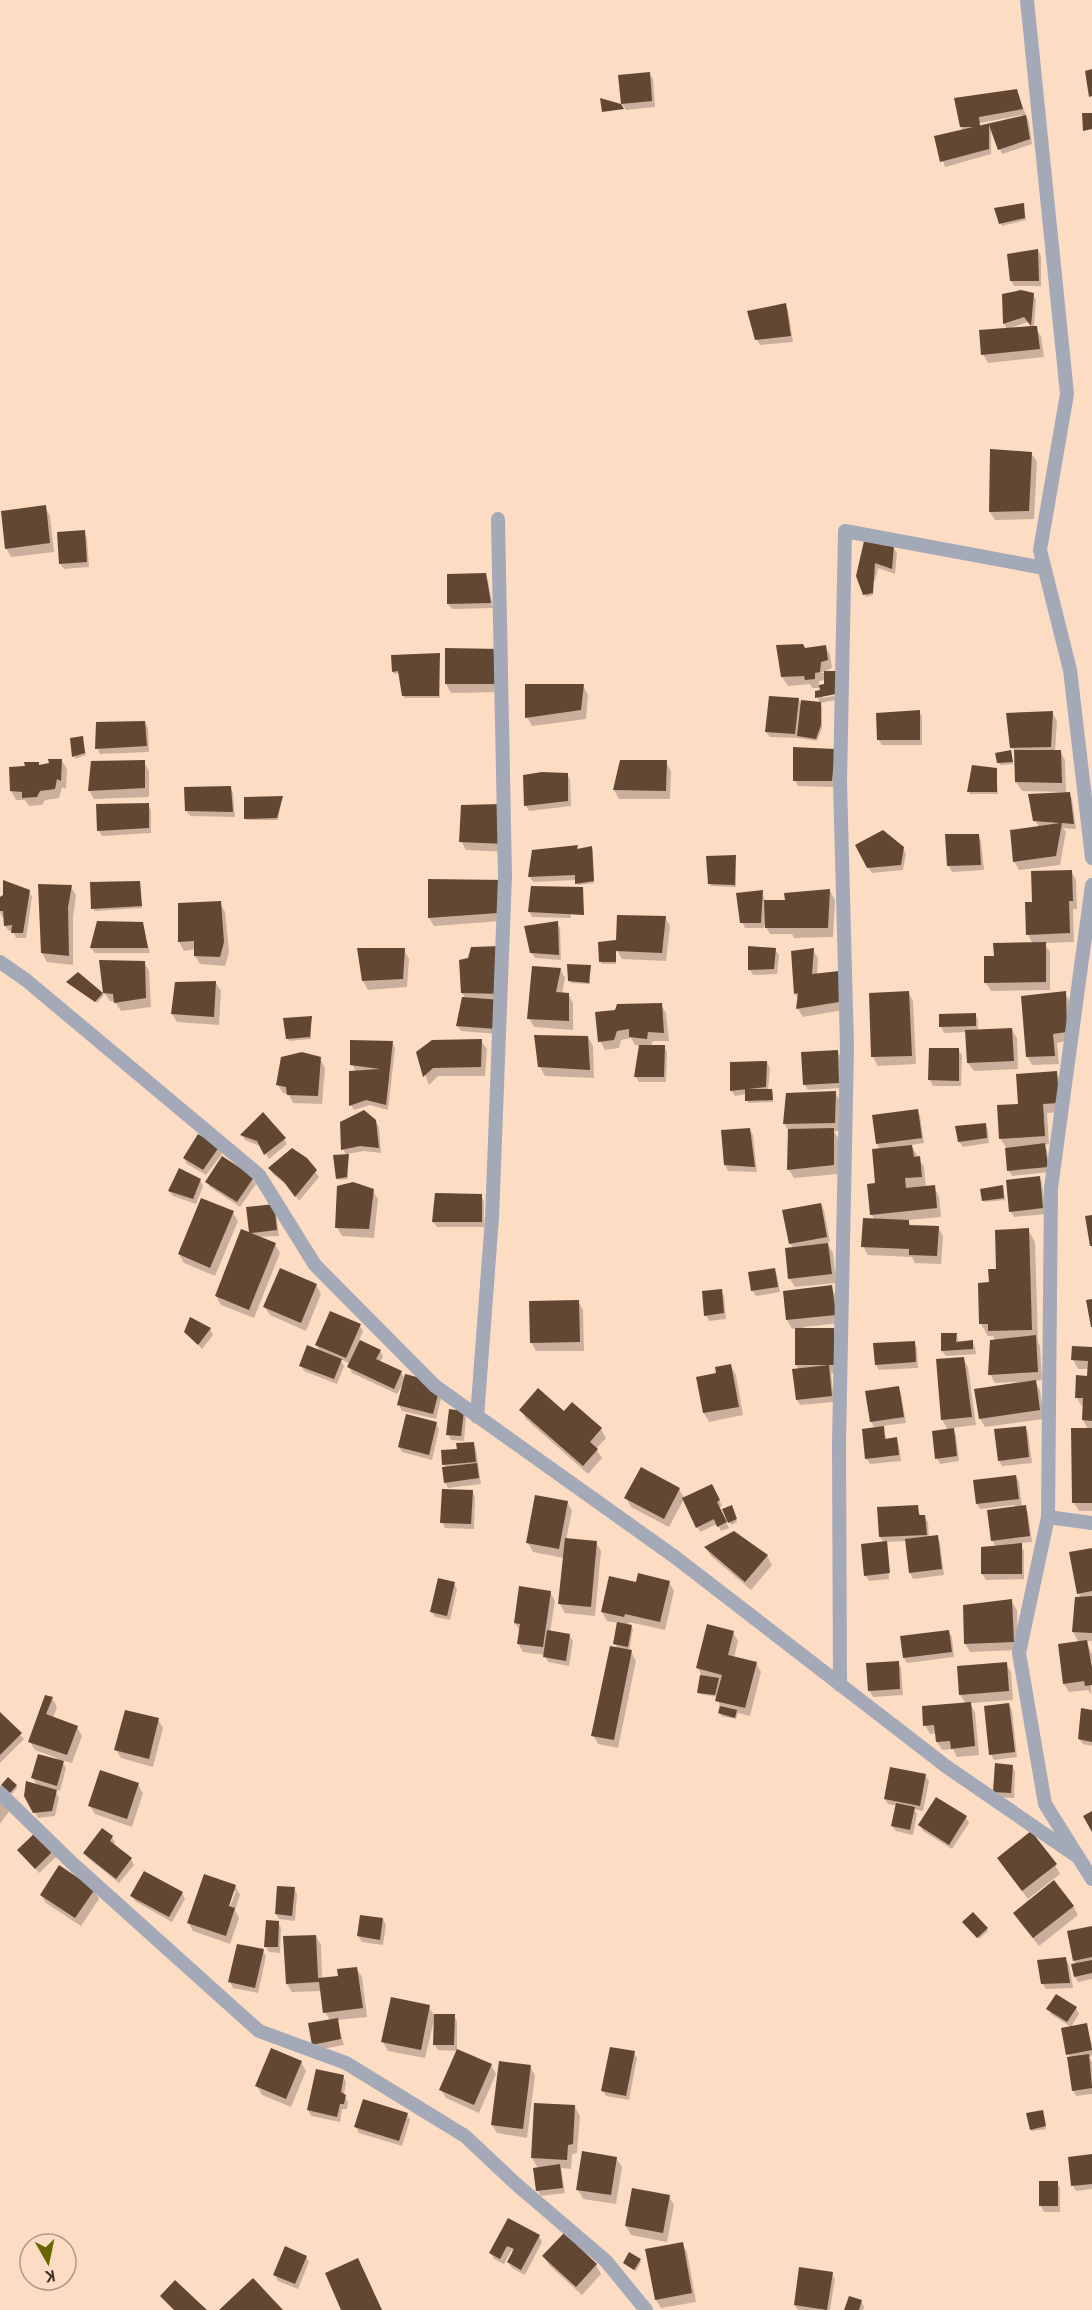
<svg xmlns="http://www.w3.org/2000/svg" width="1092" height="2310" font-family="'Space Grotesk',sans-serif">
	<rect width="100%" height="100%" fill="#fddcc4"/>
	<path fill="#0003" fill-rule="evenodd" d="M 649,74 L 653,79 L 655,107 L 626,110 L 622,104 L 619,76 Z
		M 1016,91 L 1029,122 L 1032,144 L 1002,154 L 991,128 L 991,154 L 945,167 L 936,138 L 973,129 L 962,129 L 961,126 ZM 1022,115 L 1023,118 L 980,129 L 980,123 Z
		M 1024,207 L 1026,220 L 1002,226 L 996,209 Z
		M 1038,250 L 1041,256 L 1041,286 L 1014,286 L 1011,280 Z
		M 1033,295 L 1036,300 L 1034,327 L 1041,336 L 1044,357 L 988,363 L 983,354 L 1007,329 L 1004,324 L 1004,296 ZM 1028,322 L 1033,327 L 1010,328 Z
		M 785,304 L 788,310 L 793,342 L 760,345 L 757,340 Z
		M 1031,453 L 1037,462 L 1034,519 L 995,520 L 990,512 Z
		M 45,507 L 50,516 L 54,552 L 11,557 L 6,548 Z
		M 84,532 L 87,538 L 89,567 L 64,569 L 60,563 Z
		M 893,547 L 897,553 L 895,574 L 878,568 L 875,581 L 873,581 L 873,595 L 866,597 L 858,576 Z
		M 485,575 L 488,581 L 493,608 L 452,609 L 448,604 Z
		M 825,647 L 830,655 L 832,668 L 820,673 L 842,672 L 823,695 L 823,698 L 845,694 L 845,698 L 820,703 L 816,692 L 822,691 L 821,688 L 812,688 L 810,684 L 788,686 L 782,677 L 804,649 ZM 825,680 L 825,685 L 819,686 L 819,681 Z
		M 446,650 L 500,650 L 506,692 L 451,693 L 446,684 Z
		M 439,655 L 440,698 L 404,698 L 400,673 L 394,674 L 393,671 Z
		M 583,686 L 588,695 L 586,719 L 532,726 L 527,717 Z
		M 799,700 L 802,706 L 820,704 L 822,706 L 822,728 L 817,741 L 798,738 L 770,737 L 766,732 Z
		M 919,711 L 922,717 L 922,745 L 882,745 L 878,739 Z
		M 1052,712 L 1057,721 L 1055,751 L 1060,751 L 1065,760 L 1066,794 L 1069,794 L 1072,799 L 1076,829 L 1063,828 L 1066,832 L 1060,865 L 1019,870 L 1014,861 L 1039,827 L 1035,820 L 1064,794 L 1064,792 L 1022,791 L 1016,782 L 1016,754 L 1012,747 Z
		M 145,722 L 148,728 L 149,752 L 100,754 L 97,748 Z
		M 72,739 L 83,740 L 86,755 L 75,759 Z
		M 834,750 L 835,787 L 798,786 L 795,780 Z
		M 1011,751 L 1013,764 L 1000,765 L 999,763 Z
		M 62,761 L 67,769 L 66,789 L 62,787 L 59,798 L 45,800 L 42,805 L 29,806 L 25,800 L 16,800 L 11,791 L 38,763 L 40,767 Z
		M 621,761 L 666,762 L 671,771 L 670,799 L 619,799 L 614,790 Z
		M 144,762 L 149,771 L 149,797 L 94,799 L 89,790 Z
		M 996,770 L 998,794 L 970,794 L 969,791 Z
		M 567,774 L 570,780 L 571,806 L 529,811 L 526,806 Z
		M 230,787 L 233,793 L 235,817 L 190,816 L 186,810 Z
		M 282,798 L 278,820 L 247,820 L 246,818 Z
		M 148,804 L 151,810 L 151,833 L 102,836 L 99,831 Z
		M 462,806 L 509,852 L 466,850 L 461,841 Z
		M 978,835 L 981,841 L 984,870 L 952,872 L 949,866 L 947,836 Z
		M 577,847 L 579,851 L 592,848 L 593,850 L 594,883 L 578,885 L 577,880 L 533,882 L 530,877 Z
		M 903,848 L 906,854 L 903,870 L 872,873 L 868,867 Z
		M 735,857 L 736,887 L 711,886 L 710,884 Z
		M 1071,871 L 1076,880 L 1077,909 L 1073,909 L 1074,942 L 1044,943 L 1050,952 L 1050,990 L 991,991 L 986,983 L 1033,944 L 1028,935 L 1034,904 Z
		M 504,881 L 502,921 L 434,926 L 429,918 Z
		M 92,884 L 140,885 L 142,908 L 94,911 Z
		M 71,887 L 76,895 L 73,917 L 73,965 L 47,962 L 42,953 Z
		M 568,887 L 571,918 L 532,917 L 529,911 Z
		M 830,891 L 835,900 L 833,937 L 794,938 L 792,934 L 770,934 L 764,924 L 764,928 L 745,928 L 742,922 L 762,892 L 765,901 L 787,901 Z
		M 29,892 L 32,897 L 26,938 L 16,938 L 13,931 L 9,931 L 5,926 L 5,916 L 2,917 L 0,912 L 0,898 Z
		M 220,903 L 225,912 L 229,952 L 225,966 L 200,964 L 195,956 L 195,949 L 184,951 L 179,942 L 179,905 Z
		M 665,917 L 670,926 L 666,961 L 622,959 L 616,949 L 616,964 L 602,964 L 600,961 L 615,942 Z
		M 142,923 L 150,953 L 95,953 L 91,948 Z
		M 557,923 L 560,928 L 561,960 L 535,958 L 531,952 Z
		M 473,949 L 503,1007 L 498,1034 L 461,1031 L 457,1026 L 466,999 L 462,993 Z
		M 404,950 L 409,959 L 407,987 L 368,990 L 363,981 Z
		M 775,950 L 779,955 L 777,974 L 753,975 L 750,970 Z
		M 813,950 L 818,958 L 817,975 L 839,973 L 843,1010 L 803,1017 L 798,1009 L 799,1000 L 795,994 Z
		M 100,962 L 144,962 L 149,971 L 151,1007 L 121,1011 L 115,1002 L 110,1001 L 105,994 Z
		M 590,967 L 590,984 L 571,983 L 569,980 Z
		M 560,969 L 565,978 L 562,994 L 568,994 L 573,1003 L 573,1030 L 534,1027 L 529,1018 Z
		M 78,974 L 104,995 L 97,1003 L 69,984 L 68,982 Z
		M 216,983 L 221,991 L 219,1025 L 177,1022 L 172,1014 Z
		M 908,992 L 913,1001 L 916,1064 L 878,1066 L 873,1057 L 870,994 Z
		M 1065,993 L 1070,1002 L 1071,1040 L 1057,1043 L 1059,1064 L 1032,1065 L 1027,1056 Z
		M 661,1005 L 666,1013 L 669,1041 L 653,1041 L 651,1046 L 664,1046 L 667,1052 L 666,1082 L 639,1082 L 636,1077 L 640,1046 L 635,1045 L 631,1038 L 621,1040 L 619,1048 L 605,1050 L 600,1041 Z
		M 975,1014 L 978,1020 L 978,1031 L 1012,1030 L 1017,1038 L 1018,1069 L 974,1071 L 968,1063 L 967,1032 L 944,1033 L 941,1027 L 940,1015 Z
		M 311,1017 L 311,1039 L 289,1041 L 288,1039 Z
		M 588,1037 L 593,1046 L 594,1078 L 545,1076 L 540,1067 Z
		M 481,1041 L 487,1049 L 485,1076 L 438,1076 L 429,1085 L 417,1053 Z
		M 392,1042 L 395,1048 L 388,1110 L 370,1105 L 354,1110 L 351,1105 L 356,1072 L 352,1064 Z
		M 930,1049 L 958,1050 L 962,1055 L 961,1086 L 933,1086 L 930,1080 Z
		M 837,1052 L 841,1057 L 841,1088 L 808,1090 L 805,1085 L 802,1054 Z
		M 320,1059 L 325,1068 L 322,1104 L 293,1103 L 289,1095 L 283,1093 L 278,1085 Z
		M 767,1062 L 770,1068 L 768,1090 L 773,1092 L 773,1102 L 748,1103 L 747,1094 L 735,1096 L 731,1090 Z
		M 1056,1073 L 1061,1081 L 1063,1112 L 1047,1113 L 1049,1144 L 1044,1145 L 1047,1150 L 1050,1172 L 1012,1176 L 1009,1171 L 1006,1147 L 1000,1138 L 1020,1105 Z
		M 835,1092 L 840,1101 L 839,1131 L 834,1131 L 838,1138 L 838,1174 L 794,1178 L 789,1170 L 789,1132 L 784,1123 Z
		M 917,1110 L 920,1116 L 924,1143 L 911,1145 L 924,1167 L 926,1188 L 934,1187 L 939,1196 L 941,1217 L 908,1220 L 911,1226 L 938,1227 L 943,1236 L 941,1264 L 915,1263 L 912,1257 L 868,1255 L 863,1246 L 875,1220 L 872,1215 L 880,1150 L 877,1144 L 873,1116 Z
		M 375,1121 L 379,1127 L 381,1153 L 364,1151 L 347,1154 L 348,1179 L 339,1180 L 338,1178 L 346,1155 L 343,1149 Z
		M 985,1124 L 988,1130 L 989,1143 L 963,1147 L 959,1141 Z
		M 749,1129 L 753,1135 L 757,1172 L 728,1171 L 725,1165 Z
		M 242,1135 L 284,1139 L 287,1144 L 269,1159 L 262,1147 L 245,1140 Z
		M 218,1148 L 222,1154 L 206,1175 L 187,1164 L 184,1158 Z
		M 306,1159 L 319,1177 L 299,1201 L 289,1187 L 273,1174 L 270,1169 Z
		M 1039,1177 L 1042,1183 L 1046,1214 L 1014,1217 L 1011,1212 Z
		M 252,1178 L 256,1184 L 240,1207 L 210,1187 L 207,1182 Z
		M 200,1180 L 203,1186 L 196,1204 L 173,1196 L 169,1191 Z
		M 1003,1187 L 1005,1200 L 985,1202 L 984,1200 Z
		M 372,1190 L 378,1199 L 374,1238 L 342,1236 L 337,1227 Z
		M 481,1196 L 484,1201 L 484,1227 L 437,1227 L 433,1222 Z
		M 821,1204 L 824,1210 L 830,1242 L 827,1243 L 833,1253 L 836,1283 L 795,1287 L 790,1279 L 793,1248 L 790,1243 Z
		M 247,1208 L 276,1211 L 279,1236 L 257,1237 L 275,1244 L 280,1253 L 254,1318 L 221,1305 L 216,1296 L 250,1235 Z
		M 233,1213 L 238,1221 L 215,1276 L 184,1263 L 179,1254 Z
		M 1028,1230 L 1035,1242 L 1038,1342 L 1040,1346 L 1042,1380 L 1035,1381 L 1040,1390 L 1044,1419 L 985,1427 L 980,1418 L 1017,1384 L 1017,1382 L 995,1383 L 990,1374 L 996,1341 L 993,1336 L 988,1336 L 981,1324 L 990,1284 L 997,1270 Z
		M 774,1269 L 777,1275 L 780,1292 L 756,1296 L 752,1290 Z
		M 316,1285 L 321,1294 L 306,1331 L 270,1315 L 265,1307 Z
		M 831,1287 L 836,1296 L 840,1323 L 804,1327 L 804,1329 L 833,1330 L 838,1339 L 840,1374 L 831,1373 L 834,1402 L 800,1405 L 797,1400 L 799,1370 L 796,1365 L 797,1328 L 792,1329 L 787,1320 L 784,1292 Z
		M 721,1290 L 724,1296 L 726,1319 L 709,1321 L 706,1315 Z
		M 578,1301 L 583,1310 L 584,1351 L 536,1351 L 531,1342 Z
		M 190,1319 L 210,1329 L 213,1335 L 202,1349 L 186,1332 Z
		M 360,1326 L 363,1331 L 359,1341 L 380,1351 L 383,1356 L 380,1362 L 401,1372 L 405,1379 L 443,1390 L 436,1419 L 402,1411 L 399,1405 L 405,1380 L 397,1394 L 352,1373 L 349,1367 L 351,1364 L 340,1359 L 344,1366 L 337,1384 L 304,1371 L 301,1365 L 321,1353 L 316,1345 Z
		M 956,1334 L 959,1343 L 972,1341 L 975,1347 L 976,1354 L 946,1356 L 942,1351 Z
		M 914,1342 L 917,1348 L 918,1368 L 879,1370 L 876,1365 Z
		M 1073,1348 L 1092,1349 L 1092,1511 L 1079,1511 L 1074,1503 L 1088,1429 L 1083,1420 L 1084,1406 L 1082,1406 L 1076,1397 L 1089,1377 L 1089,1369 L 1078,1369 L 1073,1360 Z
		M 963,1359 L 968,1367 L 976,1425 L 952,1428 L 956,1435 L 959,1461 L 940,1464 L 937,1458 L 948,1430 L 942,1420 Z
		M 731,1366 L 736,1375 L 743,1415 L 709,1422 L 704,1413 L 698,1378 L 718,1374 Z
		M 898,1388 L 901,1393 L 906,1423 L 882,1426 L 887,1440 L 896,1439 L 899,1445 L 901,1461 L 870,1464 L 867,1459 L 875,1429 L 871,1421 Z
		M 573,1404 L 601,1429 L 606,1438 L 596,1449 L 602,1458 L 588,1474 L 526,1419 L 521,1410 L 564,1413 Z
		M 463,1412 L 466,1418 L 464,1441 L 451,1440 L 448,1434 Z
		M 436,1423 L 439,1429 L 432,1460 L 402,1452 L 399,1447 Z
		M 1025,1427 L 1028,1433 L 1032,1463 L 1002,1466 L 999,1460 Z
		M 473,1443 L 476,1449 L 481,1484 L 448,1488 L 445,1482 L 446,1468 L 444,1464 L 458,1450 Z
		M 1016,1476 L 1019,1482 L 1022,1508 L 1025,1507 L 1028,1513 L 1032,1542 L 1020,1543 L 1024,1551 L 1024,1579 L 986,1580 L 982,1574 L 982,1548 L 996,1547 L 992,1540 L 1015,1508 L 1015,1505 L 980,1509 L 977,1504 Z
		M 679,1489 L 685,1499 L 715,1491 L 722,1506 L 719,1508 L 729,1528 L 721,1531 L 717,1524 L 700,1532 L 684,1499 L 669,1527 L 631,1507 L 626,1498 Z
		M 472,1491 L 475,1497 L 474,1529 L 445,1528 L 442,1522 Z
		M 567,1502 L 572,1511 L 566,1540 L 596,1543 L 601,1551 L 595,1616 L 565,1613 L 560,1604 L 564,1558 L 533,1552 L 528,1543 Z
		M 731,1507 L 737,1522 L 731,1525 L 724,1510 Z
		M 917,1507 L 921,1517 L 924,1516 L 928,1522 L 929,1538 L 937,1537 L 940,1543 L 944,1575 L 913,1579 L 910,1573 L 906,1541 L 885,1542 L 888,1547 L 886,1547 L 889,1579 L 869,1581 L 866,1576 L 884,1543 L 880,1537 L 879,1509 Z
		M 734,1533 L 767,1556 L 772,1565 L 751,1590 L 711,1556 L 706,1548 Z
		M 1092,1550 L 1092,1641 L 1086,1641 L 1092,1654 L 1091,1694 L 1088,1690 L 1069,1692 L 1064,1684 L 1079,1643 L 1073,1632 L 1081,1598 L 1078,1593 Z
		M 669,1582 L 674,1591 L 665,1630 L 629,1622 L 628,1626 L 633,1629 L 629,1651 L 631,1652 L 636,1661 L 618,1748 L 598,1744 L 593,1735 L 618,1649 L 615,1644 L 618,1623 L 607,1621 L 602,1612 L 637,1584 Z
		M 454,1583 L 457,1589 L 450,1620 L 435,1617 L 432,1612 Z
		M 550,1592 L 555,1601 L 550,1632 L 569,1635 L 573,1641 L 569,1666 L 548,1662 L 545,1655 L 523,1652 L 518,1643 L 520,1631 L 515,1623 Z
		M 1011,1601 L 1017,1610 L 1018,1650 L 970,1652 L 965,1643 Z
		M 733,1632 L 738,1641 L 734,1658 L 756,1663 L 761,1672 L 750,1716 L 738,1713 L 736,1719 L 721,1716 L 718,1697 L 700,1694 L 701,1675 L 698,1668 Z
		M 949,1632 L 952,1637 L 954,1657 L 907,1663 L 904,1658 Z
		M 898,1662 L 901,1668 L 903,1695 L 873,1697 L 870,1691 L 868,1664 Z
		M 1006,1664 L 1011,1672 L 1013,1700 L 970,1703 L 975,1712 L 979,1755 L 957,1757 L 953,1749 L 942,1750 L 937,1742 L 937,1733 L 930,1734 L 925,1725 L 966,1704 L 960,1694 Z
		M 52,1698 L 57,1707 L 53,1718 L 77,1727 L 82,1736 L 72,1763 L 61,1760 L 66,1768 L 60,1791 L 54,1789 L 59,1797 L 55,1816 L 38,1818 L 26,1796 L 37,1786 L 33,1778 L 57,1758 L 35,1750 L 30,1742 Z
		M 1009,1704 L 1012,1710 L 1017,1757 L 994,1760 L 991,1754 Z
		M 1092,1711 L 1092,1746 L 1083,1744 L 1079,1739 Z
		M 0,1714 L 24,1739 L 0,1763 Z
		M 158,1719 L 163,1728 L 153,1767 L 121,1758 L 116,1750 Z
		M 1012,1766 L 1015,1772 L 1014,1798 L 998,1797 L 994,1791 Z
		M 925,1775 L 929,1781 L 923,1811 L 914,1809 L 917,1814 L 913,1835 L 896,1831 L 892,1826 L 897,1806 L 888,1804 L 885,1799 Z
		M 16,1785 L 17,1788 L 12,1794 L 4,1787 Z
		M 138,1785 L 143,1793 L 132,1827 L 95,1814 L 90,1806 Z
		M 0,1800 L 10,1810 L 0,1824 Z
		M 966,1817 L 969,1823 L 952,1849 L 923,1831 L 920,1825 Z
		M 112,1837 L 115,1843 L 113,1845 L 131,1859 L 134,1865 L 119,1883 L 88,1858 L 84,1853 Z
		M 19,1850 L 53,1851 L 56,1857 L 39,1873 Z
		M 1055,1865 L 1060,1874 L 1028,1899 L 1004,1867 Z
		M 235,1886 L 240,1895 L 235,1910 L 239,1918 L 230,1944 L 193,1931 L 188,1922 ZM 232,1891 L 236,1891 L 227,1914 L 225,1913 Z
		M 294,1888 L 297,1894 L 295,1921 L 279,1919 L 276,1914 Z
		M 94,1890 L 99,1899 L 81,1926 L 46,1903 L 41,1895 Z
		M 182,1893 L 185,1899 L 172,1922 L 135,1901 L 132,1896 Z
		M 1073,1906 L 1078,1915 L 1039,1946 L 1020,1922 Z
		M 383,1919 L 386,1925 L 383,1945 L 362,1942 L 358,1936 Z
		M 278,1922 L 281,1928 L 280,1953 L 269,1952 L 266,1947 Z
		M 965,1924 L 987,1929 L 988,1931 L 979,1939 Z
		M 1092,1928 L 1092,1979 L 1078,1982 L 1075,1976 L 1076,1965 L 1074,1960 Z
		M 316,1936 L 321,1945 L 322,1979 L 340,1977 L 357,1969 L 362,1977 L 367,2017 L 337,2020 L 344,2045 L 317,2050 L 314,2044 L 330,2020 L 325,2012 L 322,1991 L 292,1992 L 287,1984 Z
		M 263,1951 L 266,1956 L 258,1993 L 233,1988 L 230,1982 Z
		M 1065,1959 L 1069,1964 L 1073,1988 L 1046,1989 L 1042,1983 Z
		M 429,2007 L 434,2015 L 454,2016 L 457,2021 L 457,2051 L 438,2050 L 435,2045 L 434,2020 L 425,2058 L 388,2051 L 383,2042 Z
		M 1076,2008 L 1079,2014 L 1071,2027 L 1051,2014 L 1048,2009 Z
		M 1086,2025 L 1092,2045 L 1092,2056 L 1089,2057 L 1092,2062 L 1092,2094 L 1076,2096 L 1073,2090 L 1070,2058 L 1063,2029 Z
		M 634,2053 L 637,2058 L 629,2100 L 606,2096 L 603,2091 Z
		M 301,2062 L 306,2071 L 291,2107 L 262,2095 L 257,2086 Z
		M 491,2065 L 496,2074 L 479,2113 L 446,2098 L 441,2090 Z
		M 530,2067 L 535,2075 L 527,2138 L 497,2133 L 492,2125 Z
		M 343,2076 L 346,2082 L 344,2095 L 348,2102 L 347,2109 L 342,2109 L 340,2122 L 311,2116 L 308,2110 Z
		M 575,2107 L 580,2116 L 577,2153 L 572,2154 L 571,2169 L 561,2168 L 565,2193 L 541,2196 L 538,2191 L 535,2169 L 538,2168 L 532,2158 Z
		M 407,2114 L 410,2120 L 402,2146 L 359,2133 L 356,2127 Z
		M 1043,2114 L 1046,2129 L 1032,2131 L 1031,2129 Z
		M 1092,2156 L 1092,2189 L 1076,2191 L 1073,2186 Z
		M 616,2158 L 622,2167 L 616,2204 L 583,2199 L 578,2190 Z
		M 1041,2183 L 1057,2183 L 1060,2188 L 1060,2212 L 1044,2212 L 1041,2206 Z
		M 669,2197 L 674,2205 L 667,2242 L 631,2235 L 626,2226 Z
		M 509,2220 L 539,2236 L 542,2242 L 525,2275 L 512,2268 L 508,2262 L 514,2252 L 511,2251 L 504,2264 L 494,2259 L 491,2253 Z
		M 564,2235 L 596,2265 L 601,2274 L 582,2295 L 549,2265 L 544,2256 Z
		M 682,2244 L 687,2252 L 696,2302 L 661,2308 L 656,2300 Z
		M 306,2257 L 309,2262 L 298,2289 L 278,2281 L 275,2275 Z
		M 639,2260 L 641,2262 L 636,2271 L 625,2263 Z
		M 832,2274 L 835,2279 L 830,2310 L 798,2310 L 795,2305 Z
		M 861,2301 L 864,2307 L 863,2310 L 846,2310 Z"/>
	<path fill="#624833" d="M 1092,69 L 1092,96 L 1089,97 L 1085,71 Z
		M 650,72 L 652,101 L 621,104 L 618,75 Z
		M 1017,89 L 1023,109 L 979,117 L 980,127 L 960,127 L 954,98 Z
		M 600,98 L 621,104 L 624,109 L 602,112 Z
		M 1082,113 L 1092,113 L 1092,129 L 1083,131 Z
		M 1026,115 L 1030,139 L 998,150 L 989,125 L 989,149 L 940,162 L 934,136 Z
		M 1024,203 L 1025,218 L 999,224 L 994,208 Z
		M 1038,249 L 1039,281 L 1010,281 L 1007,254 Z
		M 1021,290 L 1034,293 L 1031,326 L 1037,326 L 1040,349 L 981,355 L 979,330 L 1031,326 L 1024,317 L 1003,324 L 1002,294 Z
		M 786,303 L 791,336 L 755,340 L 747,311 Z
		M 990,449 L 1032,452 L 1029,511 L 989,512 Z
		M 46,505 L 50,543 L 5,549 L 1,511 Z
		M 85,530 L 87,562 L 59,564 L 57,532 Z
		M 864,541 L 894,546 L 892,569 L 875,563 L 873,593 L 863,595 L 856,576 Z
		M 486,573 L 491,603 L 447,604 L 447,574 Z
		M 803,644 L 805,648 L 826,645 L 828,660 L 821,662 L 820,672 L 815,673 L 815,679 L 805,680 L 804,676 L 781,677 L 776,645 Z
		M 445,648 L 501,649 L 502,684 L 445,684 Z
		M 440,653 L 439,696 L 402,696 L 398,671 L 392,672 L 391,655 Z
		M 824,671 L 842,671 L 842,693 L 815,698 L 815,691 L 820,690 L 819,685 L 824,684 Z
		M 525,684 L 584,684 L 581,710 L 525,718 Z
		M 769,696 L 799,698 L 795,734 L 765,732 Z
		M 801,700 L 821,702 L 821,725 L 816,739 L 797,736 Z
		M 920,710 L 920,740 L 877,740 L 876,713 Z
		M 1053,711 L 1051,747 L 1010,748 L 1006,713 Z
		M 145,721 L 147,746 L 95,749 L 96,722 Z
		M 83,736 L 85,753 L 72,757 L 70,738 Z
		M 793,747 L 835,749 L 832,781 L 793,781 Z
		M 1011,750 L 1013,762 L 997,763 L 995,753 Z
		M 1014,750 L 1061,750 L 1062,783 L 1015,782 Z
		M 48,759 L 62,759 L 61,781 L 57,779 L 55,789 L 40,791 L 37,797 L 22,798 L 22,792 L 10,791 L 9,767 L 25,766 L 24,762 L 39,762 L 39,765 L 49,763 Z
		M 145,760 L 145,788 L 88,791 L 91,761 Z
		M 620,760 L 667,760 L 666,791 L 613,790 Z
		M 972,765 L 997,768 L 997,792 L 967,792 Z
		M 542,772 L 568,773 L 568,801 L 524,806 L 523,775 Z
		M 231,786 L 233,812 L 185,811 L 184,787 Z
		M 1070,792 L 1074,824 L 1062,823 L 1056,856 L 1013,862 L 1010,830 L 1060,823 L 1033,821 L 1028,794 Z
		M 283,796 L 277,818 L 244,819 L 244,797 Z
		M 149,803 L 149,828 L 97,831 L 96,804 Z
		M 500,804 L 505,844 L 459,842 L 461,805 Z
		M 883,830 L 904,847 L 901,865 L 867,868 L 855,845 Z
		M 945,834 L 979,834 L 981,865 L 947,866 Z
		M 578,845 L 577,849 L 592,846 L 594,881 L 575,884 L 575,875 L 528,877 L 532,850 Z
		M 736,855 L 735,885 L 708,884 L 706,856 Z
		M 1072,870 L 1073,901 L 1069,901 L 1070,933 L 1026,935 L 1025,902 L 1032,902 L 1031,871 Z
		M 428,879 L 505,880 L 498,913 L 428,918 Z
		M 3,880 L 30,890 L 23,933 L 11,933 L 12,925 L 4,926 L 3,911 L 0,911 L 0,897 L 3,895 Z
		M 140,881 L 142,906 L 91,909 L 90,882 Z
		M 38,884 L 72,885 L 68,907 L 69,956 L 41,953 Z
		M 531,886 L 583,887 L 584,915 L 528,912 Z
		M 830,889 L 828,928 L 765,928 L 764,900 L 785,900 L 784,893 Z
		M 763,890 L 761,923 L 740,923 L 736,893 Z
		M 221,901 L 224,942 L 220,957 L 194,956 L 194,941 L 178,942 L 178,903 Z
		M 617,915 L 666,916 L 662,953 L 616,951 L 616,962 L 599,962 L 598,942 L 616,940 Z
		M 97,921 L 143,922 L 148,948 L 90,948 Z
		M 558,921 L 559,955 L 530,953 L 524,926 Z
		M 1046,942 L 1046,982 L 984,983 L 984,956 L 994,956 L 993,943 Z
		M 503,946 L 501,994 L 461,993 L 459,960 L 468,958 L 471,947 Z
		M 748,946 L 776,948 L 774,969 L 748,970 Z
		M 357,948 L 405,948 L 403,979 L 362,981 Z
		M 814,948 L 812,974 L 839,971 L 839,1002 L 796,1009 L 798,993 L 794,994 L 791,951 Z
		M 99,960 L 145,961 L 146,998 L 114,1003 L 113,994 L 103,993 L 95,1002 L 66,982 L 78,972 L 103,993 Z
		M 567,964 L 591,965 L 589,983 L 568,981 Z
		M 532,966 L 561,968 L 556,992 L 569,993 L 569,1021 L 527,1019 Z
		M 216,981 L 214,1017 L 171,1014 L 175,982 Z
		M 909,991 L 912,1056 L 871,1057 L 869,993 Z
		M 1066,991 L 1067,1032 L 1053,1034 L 1055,1056 L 1026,1057 L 1021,996 Z
		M 462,997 L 501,1000 L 496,1029 L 456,1026 Z
		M 662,1003 L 664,1033 L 648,1032 L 647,1039 L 629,1037 L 629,1029 L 617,1031 L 614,1040 L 598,1042 L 595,1012 L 615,1010 L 617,1004 Z
		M 976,1013 L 976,1026 L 939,1027 L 939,1014 Z
		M 312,1016 L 310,1037 L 286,1039 L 283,1018 Z
		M 1012,1028 L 1014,1061 L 967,1063 L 965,1030 Z
		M 534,1035 L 588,1036 L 590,1070 L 538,1067 Z
		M 482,1039 L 481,1067 L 433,1068 L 423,1077 L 416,1052 L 432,1040 Z
		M 350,1040 L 393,1041 L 386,1105 L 366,1100 L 349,1106 L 349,1071 L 380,1069 L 350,1065 Z
		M 639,1045 L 665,1045 L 664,1077 L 634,1077 Z
		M 929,1048 L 959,1048 L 959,1081 L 928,1080 Z
		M 838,1050 L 839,1083 L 803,1085 L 801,1052 Z
		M 302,1052 L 321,1057 L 318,1096 L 287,1095 L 286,1087 L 276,1085 L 281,1057 Z
		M 767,1061 L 766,1087 L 730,1091 L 730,1062 Z
		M 1057,1071 L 1059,1103 L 1043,1104 L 1045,1136 L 999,1139 L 997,1105 L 1018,1104 L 1016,1074 Z
		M 745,1089 L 772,1089 L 773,1100 L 745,1101 Z
		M 836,1091 L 835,1123 L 783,1124 L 786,1093 Z
		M 918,1109 L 922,1138 L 876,1144 L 872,1115 Z
		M 364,1110 L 376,1120 L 379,1148 L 360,1146 L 341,1150 L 340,1122 Z
		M 263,1112 L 286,1138 L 264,1155 L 257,1141 L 240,1135 Z
		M 986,1123 L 987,1138 L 958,1142 L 955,1126 Z
		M 750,1128 L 755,1167 L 724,1165 L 721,1130 Z
		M 834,1128 L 834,1165 L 787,1170 L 788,1129 Z
		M 198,1134 L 219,1147 L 203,1170 L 183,1158 Z
		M 1045,1143 L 1048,1167 L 1007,1171 L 1005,1148 Z
		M 912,1145 L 914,1157 L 920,1156 L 922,1177 L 905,1178 L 906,1188 L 935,1185 L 937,1208 L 870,1215 L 867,1184 L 875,1183 L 872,1149 Z
		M 292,1148 L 307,1158 L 317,1170 L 295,1197 L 284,1182 L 268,1168 Z
		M 349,1154 L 347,1177 L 336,1179 L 333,1155 Z
		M 222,1156 L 254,1177 L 237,1202 L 205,1182 Z
		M 179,1168 L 201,1179 L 193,1199 L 168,1191 Z
		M 1040,1176 L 1043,1208 L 1009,1212 L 1006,1180 Z
		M 353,1182 L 374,1189 L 369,1229 L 335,1228 L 337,1186 Z
		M 1003,1185 L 1004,1198 L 982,1201 L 980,1189 Z
		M 435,1193 L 482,1194 L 482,1222 L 432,1222 Z
		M 201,1198 L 234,1211 L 210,1268 L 178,1254 Z
		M 821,1203 L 827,1237 L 789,1244 L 782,1210 Z
		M 274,1204 L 277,1230 L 251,1233 L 276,1243 L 249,1310 L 215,1296 L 241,1229 L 249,1232 L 246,1207 Z
		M 1092,1215 L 1092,1246 L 1090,1246 L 1085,1216 Z
		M 863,1218 L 909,1220 L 909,1225 L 939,1226 L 937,1256 L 909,1255 L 909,1249 L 861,1247 Z
		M 1029,1228 L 1032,1330 L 988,1331 L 988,1324 L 979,1324 L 978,1283 L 989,1282 L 988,1269 L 996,1269 L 995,1230 Z
		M 828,1243 L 832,1274 L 788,1279 L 785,1248 Z
		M 280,1268 L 317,1284 L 301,1323 L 263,1307 Z
		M 775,1268 L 778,1287 L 751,1291 L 748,1272 Z
		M 832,1285 L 836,1315 L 786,1320 L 783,1291 Z
		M 722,1289 L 724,1313 L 704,1316 L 702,1291 Z
		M 1092,1299 L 1092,1327 L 1091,1327 L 1086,1300 Z
		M 579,1300 L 580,1342 L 530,1343 L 529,1301 Z
		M 330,1311 L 361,1324 L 346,1358 L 315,1345 Z
		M 190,1317 L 211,1328 L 198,1345 L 184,1332 Z
		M 795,1328 L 834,1328 L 836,1365 L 795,1365 Z
		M 941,1333 L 957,1333 L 956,1342 L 973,1340 L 973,1349 L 941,1351 Z
		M 1036,1335 L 1038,1372 L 988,1375 L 990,1340 Z
		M 360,1340 L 381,1350 L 376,1359 L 402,1371 L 394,1389 L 347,1367 Z
		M 915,1341 L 916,1362 L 875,1365 L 873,1343 Z
		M 307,1345 L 342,1359 L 334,1379 L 299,1366 Z
		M 1072,1346 L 1092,1347 L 1092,1421 L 1082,1420 L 1083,1398 L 1075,1398 L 1076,1375 L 1087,1376 L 1088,1361 L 1071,1360 Z
		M 964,1357 L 972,1417 L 941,1420 L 936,1359 Z
		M 731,1364 L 739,1407 L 703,1413 L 696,1377 L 716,1373 L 715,1367 Z
		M 829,1365 L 832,1396 L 796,1400 L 792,1369 Z
		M 405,1374 L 441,1383 L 433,1414 L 397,1405 Z
		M 1036,1380 L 1040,1410 L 979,1419 L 974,1389 Z
		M 899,1386 L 904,1417 L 870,1422 L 865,1391 Z
		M 538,1388 L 564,1411 L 572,1402 L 602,1428 L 590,1442 L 598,1449 L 583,1466 L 519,1410 Z
		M 449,1409 L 464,1411 L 461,1436 L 446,1435 Z
		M 406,1414 L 437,1422 L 429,1455 L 398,1447 Z
		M 884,1426 L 885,1439 L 897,1437 L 899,1455 L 865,1459 L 862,1429 Z
		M 1026,1426 L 1029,1457 L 998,1461 L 994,1429 Z
		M 954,1428 L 957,1456 L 935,1459 L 932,1431 Z
		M 1071,1428 L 1092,1428 L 1092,1503 L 1072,1503 Z
		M 474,1442 L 476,1462 L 442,1465 L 441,1450 L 457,1449 L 456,1443 Z
		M 477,1463 L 479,1478 L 444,1483 L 442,1467 Z
		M 641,1467 L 680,1488 L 664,1519 L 624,1498 Z
		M 1016,1475 L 1019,1499 L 976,1504 L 973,1480 Z
		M 712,1484 L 720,1500 L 717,1502 L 727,1522 L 717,1527 L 714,1519 L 696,1528 L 682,1498 Z
		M 442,1489 L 473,1490 L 471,1524 L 440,1523 Z
		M 535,1495 L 568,1501 L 559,1549 L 526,1543 Z
		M 732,1505 L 737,1519 L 728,1523 L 722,1509 Z
		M 918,1505 L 919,1515 L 925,1515 L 927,1535 L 879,1537 L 877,1507 Z
		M 1026,1505 L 1030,1536 L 991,1541 L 987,1510 Z
		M 734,1531 L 768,1555 L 745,1582 L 704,1547 Z
		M 938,1535 L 942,1569 L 909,1573 L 905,1539 Z
		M 565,1538 L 597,1541 L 591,1607 L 558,1604 Z
		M 887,1541 L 890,1573 L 864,1576 L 861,1544 Z
		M 1022,1543 L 1022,1574 L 981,1574 L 981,1547 Z
		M 1092,1548 L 1092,1591 L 1077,1594 L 1069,1552 Z
		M 638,1573 L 670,1581 L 660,1622 L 625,1614 L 624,1617 L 601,1612 L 609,1576 L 636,1582 Z
		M 438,1578 L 455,1582 L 447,1616 L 430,1612 Z
		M 519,1586 L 551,1591 L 543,1647 L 517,1644 L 520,1624 L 514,1623 Z
		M 1092,1596 L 1092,1633 L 1072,1632 L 1075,1597 Z
		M 1012,1599 L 1014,1642 L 964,1644 L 963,1605 Z
		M 617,1622 L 632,1625 L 628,1647 L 613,1644 Z
		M 707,1624 L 734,1631 L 728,1655 L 757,1662 L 745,1708 L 715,1701 L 722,1675 L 696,1668 Z
		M 547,1630 L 570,1634 L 566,1661 L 543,1657 Z
		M 949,1630 L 952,1652 L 903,1658 L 900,1636 Z
		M 1087,1640 L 1092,1668 L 1092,1685 L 1085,1686 L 1084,1681 L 1063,1684 L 1058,1644 Z
		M 610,1646 L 632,1650 L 614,1740 L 591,1736 Z
		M 899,1661 L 900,1689 L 868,1691 L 866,1663 Z
		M 1007,1662 L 1009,1691 L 959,1695 L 957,1666 Z
		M 700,1675 L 719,1678 L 715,1695 L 697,1693 Z
		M 45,1695 L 53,1697 L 46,1714 L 78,1726 L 67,1755 L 28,1742 Z
		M 971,1702 L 975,1746 L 951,1749 L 950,1741 L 936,1742 L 934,1725 L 923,1726 L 922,1706 Z
		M 1009,1703 L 1015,1752 L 989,1755 L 984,1706 Z
		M 720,1706 L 737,1710 L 735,1718 L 718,1713 Z
		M 1081,1708 L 1092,1710 L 1092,1742 L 1078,1739 Z
		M 125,1710 L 159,1718 L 149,1759 L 114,1750 Z
		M 0,1712 L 22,1733 L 0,1755 Z
		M 38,1754 L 64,1761 L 57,1786 L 31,1778 Z
		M 995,1763 L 1013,1765 L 1011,1793 L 993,1792 Z
		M 890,1767 L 926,1774 L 920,1806 L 884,1799 Z
		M 100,1770 L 139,1783 L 127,1819 L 88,1806 Z
		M 8,1777 L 17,1785 L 10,1793 L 1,1785 Z
		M 26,1781 L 57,1790 L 52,1811 L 33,1813 L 24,1796 Z
		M 936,1797 L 967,1816 L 949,1845 L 918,1825 Z
		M 896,1803 L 915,1807 L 910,1830 L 891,1826 Z
		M 1092,1811 L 1092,1832 L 1083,1816 Z
		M 102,1828 L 113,1836 L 110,1841 L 132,1858 L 116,1879 L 83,1853 Z
		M 1031,1831 L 1057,1864 L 1022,1891 L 997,1858 Z
		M 36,1832 L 54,1850 L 35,1869 L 17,1850 Z
		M 59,1865 L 95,1889 L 75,1918 L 40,1895 Z
		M 144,1871 L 183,1892 L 169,1917 L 130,1896 Z
		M 204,1874 L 236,1885 L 229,1906 L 235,1908 L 226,1936 L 187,1923 Z
		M 1054,1880 L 1074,1906 L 1033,1938 L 1013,1913 Z
		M 277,1886 L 295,1887 L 292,1916 L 275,1914 Z
		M 973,1912 L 988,1928 L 977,1938 L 962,1922 Z
		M 360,1915 L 383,1918 L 380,1940 L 357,1936 Z
		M 266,1920 L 279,1921 L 278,1947 L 264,1947 Z
		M 1092,1926 L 1092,1957 L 1073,1961 L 1067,1931 Z
		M 316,1935 L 318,1978 L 338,1976 L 337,1969 L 357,1967 L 363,2008 L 323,2013 L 319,1982 L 286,1984 L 283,1936 Z
		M 237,1944 L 264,1949 L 255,1988 L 228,1982 Z
		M 1066,1957 L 1070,1983 L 1041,1984 L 1037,1960 Z
		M 1092,1960 L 1092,1973 L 1074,1977 L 1071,1964 Z
		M 1056,1994 L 1077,2007 L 1067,2022 L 1046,2009 Z
		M 391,1997 L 430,2005 L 421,2050 L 381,2042 Z
		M 434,2014 L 455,2014 L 454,2045 L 433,2045 Z
		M 338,2018 L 341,2039 L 312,2045 L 308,2023 Z
		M 1087,2023 L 1092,2050 L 1066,2055 L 1061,2028 Z
		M 610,2047 L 635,2051 L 626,2096 L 601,2091 Z
		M 271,2048 L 302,2061 L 286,2099 L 255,2086 Z
		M 457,2049 L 492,2064 L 474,2105 L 439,2090 Z
		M 1089,2054 L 1092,2088 L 1072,2091 L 1067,2057 Z
		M 499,2061 L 531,2065 L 523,2129 L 491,2125 Z
		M 316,2069 L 344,2075 L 341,2092 L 346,2095 L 344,2104 L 340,2104 L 337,2117 L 307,2110 Z
		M 363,2099 L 408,2113 L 399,2141 L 354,2127 Z
		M 534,2103 L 575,2105 L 573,2144 L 568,2145 L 567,2160 L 531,2158 Z
		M 1043,2110 L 1046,2126 L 1030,2130 L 1026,2113 Z
		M 582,2151 L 617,2157 L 611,2195 L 576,2190 Z
		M 1092,2154 L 1092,2184 L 1071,2186 L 1068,2157 Z
		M 560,2164 L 563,2188 L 536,2191 L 533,2168 Z
		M 1039,2181 L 1058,2181 L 1058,2206 L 1039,2206 Z
		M 632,2188 L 670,2195 L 663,2233 L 625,2226 Z
		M 508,2218 L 540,2235 L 521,2270 L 507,2262 L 514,2249 L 507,2246 L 500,2259 L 489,2253 Z
		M 564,2233 L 597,2264 L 576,2287 L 542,2256 Z
		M 683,2242 L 692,2293 L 655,2300 L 645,2249 Z
		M 285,2246 L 307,2256 L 295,2284 L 273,2275 Z
		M 629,2252 L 641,2259 L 634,2270 L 623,2263 Z
		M 358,2258 L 382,2310 L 341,2310 L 325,2273 Z
		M 799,2267 L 833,2272 L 827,2310 L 794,2305 Z
		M 253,2278 L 283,2310 L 219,2310 Z
		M 175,2280 L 207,2310 L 174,2310 L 160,2296 Z
		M 849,2296 L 862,2300 L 859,2310 L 844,2310 Z"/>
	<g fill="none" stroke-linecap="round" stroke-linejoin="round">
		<path stroke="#a3a9b7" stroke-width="14" d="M 1027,0 L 1067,394 L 1040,550 L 1070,670 L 1092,858
			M 1092,885 L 1051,1188 L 1048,1517 L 1019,1653 L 1045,1804 L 1092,1879
			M 0,962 L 26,980 L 259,1175 L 315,1265 L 435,1386 L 675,1557 L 947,1767 L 1078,1857
			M 477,1417 L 492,1218 L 505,876 L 498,519
			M 1048,1517 L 1092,1523
			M 840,1685 L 839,1441 L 847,1047 L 840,782 L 845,531 L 1044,568
			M 0,1793 L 72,1863 L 259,2031 L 346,2063 L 465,2136 L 516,2184 L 606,2261 L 646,2310"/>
	</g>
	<g transform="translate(48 2262) rotate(171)"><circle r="28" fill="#fddcc4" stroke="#b09785" stroke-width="1.5"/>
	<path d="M0-4.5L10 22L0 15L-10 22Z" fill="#686600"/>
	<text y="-9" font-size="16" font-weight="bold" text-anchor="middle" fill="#3c2f26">K</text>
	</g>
</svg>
